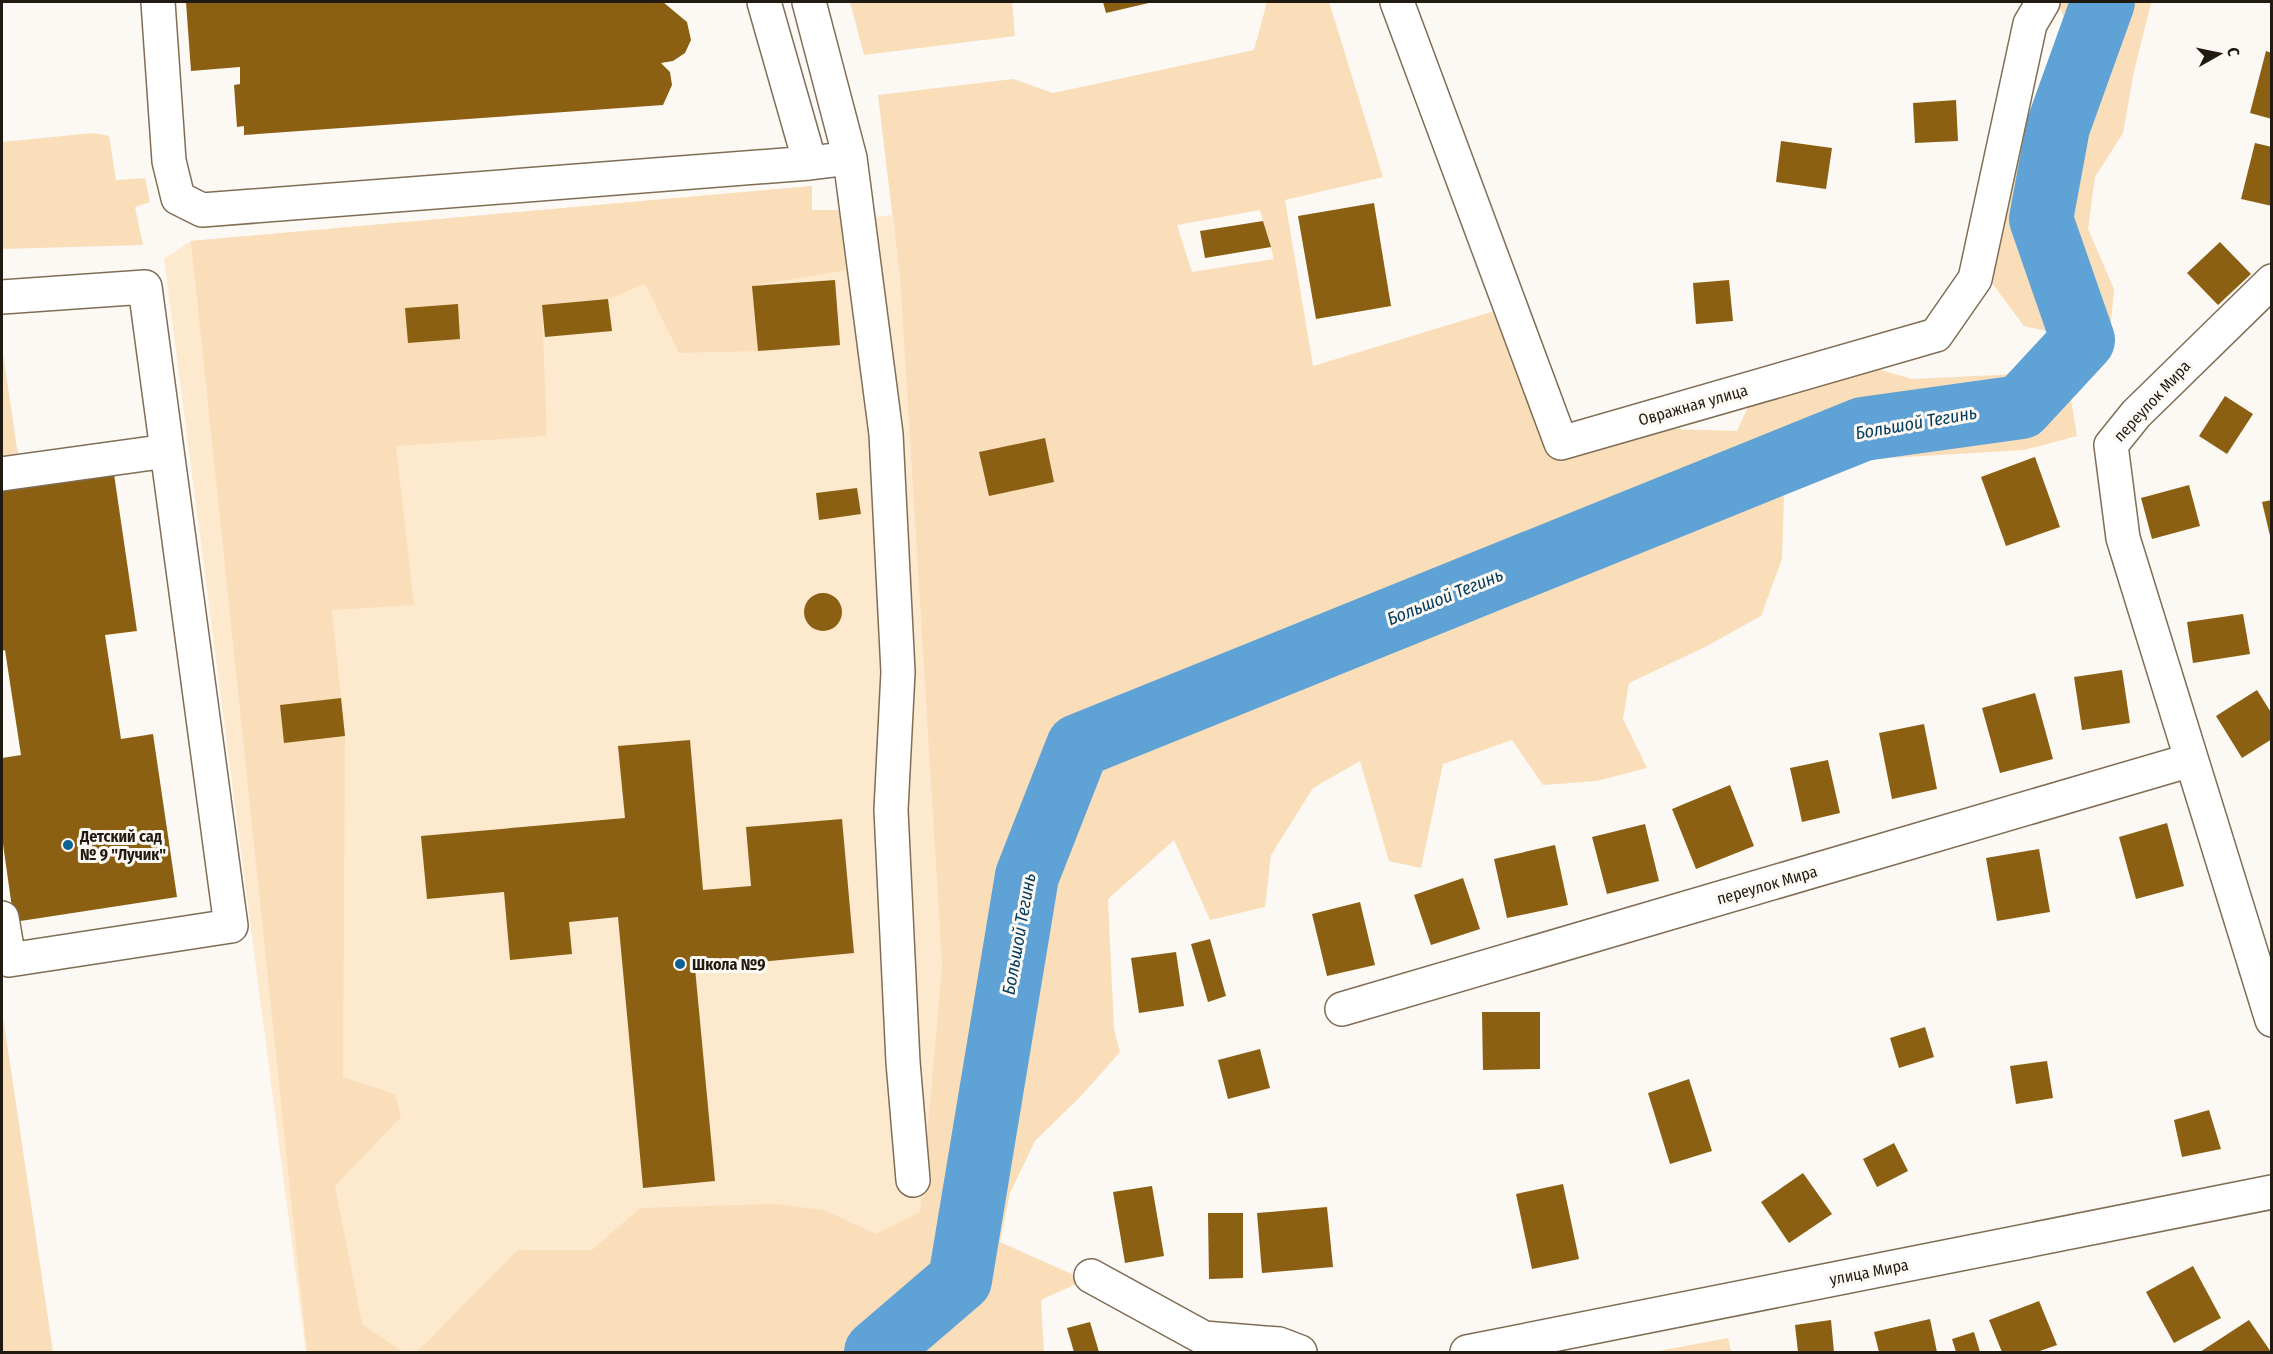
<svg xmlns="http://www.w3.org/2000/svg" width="2273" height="1354" font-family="'Fira Sans Condensed',sans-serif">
	<rect width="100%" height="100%" fill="#fcf8f3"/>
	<path fill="#fde9ce" d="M 812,186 L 812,210 L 839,210 L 841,222 L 892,215 L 900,279 L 942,966 L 920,1212 L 748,1352 L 306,1352 L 164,259 L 191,241 Z"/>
	<path fill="#fadeb9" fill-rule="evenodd" d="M 850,2 L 1012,2 L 1015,36 L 864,55 Z
		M 1267,2 L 1329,2 L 1383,177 L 1285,200 L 1313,366 L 1511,306 L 1561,443 L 1673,429 L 1737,431 L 1758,386 L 1847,360 L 1912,379 L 2018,374 L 2069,387 L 2077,436 L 2024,450 L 1873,459 L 1784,495 L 1782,559 L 1761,616 L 1705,647 L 1629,683 L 1623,719 L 1647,768 L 1597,781 L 1543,785 L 1512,740 L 1443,764 L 1421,868 L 1389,861 L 1360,761 L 1313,788 L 1271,855 L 1265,907 L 1210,920 L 1174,840 L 1108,899 L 1114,1029 L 1120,1052 L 1082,1095 L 1035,1141 L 1010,1193 L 1000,1242 L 1085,1280 L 1041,1300 L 1044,1352 L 417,1352 L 518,1250 L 592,1250 L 640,1208 L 774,1204 L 824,1210 L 876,1234 L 920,1212 L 942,966 L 900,279 L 878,95 L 1013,79 L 1053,93 L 1254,50 ZM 1260,210 L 1274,259 L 1192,272 L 1177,225 Z
		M 2062,2 L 2153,2 L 2151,3 L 2134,71 L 2123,133 L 2095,177 L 2088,229 L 2114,289 L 2109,345 L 2024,326 L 1989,279 L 2008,167 L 2074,39 L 2059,6 Z
		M 93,133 L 109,136 L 116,180 L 145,178 L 150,202 L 135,207 L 143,245 L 2,249 L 2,142 Z
		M 812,186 L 812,210 L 839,210 L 846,270 L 752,286 L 758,351 L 679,353 L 645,284 L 608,299 L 542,305 L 547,436 L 396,446 L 414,605 L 332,610 L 345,736 L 343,1077 L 395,1094 L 401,1117 L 335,1186 L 362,1324 L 403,1352 L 307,1352 L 191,241 Z
		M 2,347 L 18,455 L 2,456 Z
		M 2,1010 L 53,1352 L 2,1352 Z
		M 1728,1338 L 1731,1352 L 1653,1352 Z"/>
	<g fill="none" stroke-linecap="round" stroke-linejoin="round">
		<path stroke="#5ea2d6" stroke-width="64" d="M 876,1352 L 960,1280 L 1027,876 L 1078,746 L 1863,429 L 2021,407 L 2083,340 L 2041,219 L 2058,127 L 2103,2"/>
	</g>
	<path fill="#8b6013" d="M 186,2 L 663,2 L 687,22 L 691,40 L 685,53 L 673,61 L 661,63 L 670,72 L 672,85 L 663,105 L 244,135 L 244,126 L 237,127 L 234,85 L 240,84 L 240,67 L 191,71 Z
		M 1103,2 L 1153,2 L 1106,13 Z
		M 2266,51 L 2272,53 L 2272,119 L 2250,113 Z
		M 1956,100 L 1958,141 L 1915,143 L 1913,103 Z
		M 1781,141 L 1832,148 L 1826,189 L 1776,182 Z
		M 2255,143 L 2272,147 L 2272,206 L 2241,199 Z
		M 1374,203 L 1391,306 L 1316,319 L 1298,216 Z
		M 1263,221 L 1271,247 L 1205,258 L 1200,231 Z
		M 2220,242 L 2251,274 L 2218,305 L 2187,273 Z
		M 835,280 L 840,345 L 758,351 L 752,286 Z
		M 1729,280 L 1733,321 L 1696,324 L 1693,283 Z
		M 608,299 L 612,331 L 545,337 L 542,305 Z
		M 458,304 L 460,339 L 408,343 L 405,308 Z
		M 2225,396 L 2253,414 L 2227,454 L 2199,436 Z
		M 1045,438 L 1054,482 L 989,496 L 979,452 Z
		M 2035,457 L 2060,527 L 2006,546 L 1981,477 Z
		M 114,474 L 137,631 L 105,635 L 121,739 L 153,734 L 177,897 L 14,922 L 2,837 L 2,758 L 21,755 L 5,650 L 2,651 L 2,491 Z
		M 2189,485 L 2200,526 L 2152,539 L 2141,498 Z
		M 857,488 L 861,514 L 819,520 L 816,493 Z
		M 2272,500 L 2272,540 L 2271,540 L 2262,502 Z
		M804 612a19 19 0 1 1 38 0a19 19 0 1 1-38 0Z
		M 2243,614 L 2250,654 L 2193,663 L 2187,622 Z
		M 2122,670 L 2130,723 L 2082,730 L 2074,677 Z
		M 2257,690 L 2272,714 L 2272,739 L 2242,758 L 2216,716 Z
		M 2035,693 L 2053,759 L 2000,773 L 1982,708 Z
		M 341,698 L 345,736 L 284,743 L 280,705 Z
		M 1924,724 L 1937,789 L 1892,799 L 1879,733 Z
		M 690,740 L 703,890 L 751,886 L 746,827 L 842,819 L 854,953 L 695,968 L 715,1181 L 643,1188 L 618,917 L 569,922 L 572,954 L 510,960 L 504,892 L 427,899 L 421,836 L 625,818 L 618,746 Z
		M 1828,760 L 1840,813 L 1802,822 L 1790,768 Z
		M 1730,785 L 1754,846 L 1696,869 L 1672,809 Z
		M 2167,823 L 2184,886 L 2136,899 L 2119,837 Z
		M 1645,824 L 1659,881 L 1607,894 L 1592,837 Z
		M 1555,845 L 1568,905 L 1507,918 L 1494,859 Z
		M 2039,849 L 2050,912 L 1997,921 L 1986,858 Z
		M 1463,878 L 1480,929 L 1431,945 L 1414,895 Z
		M 1360,902 L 1375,965 L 1327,976 L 1312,914 Z
		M 1210,939 L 1226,996 L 1208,1002 L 1191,944 Z
		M 1176,952 L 1184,1006 L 1139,1013 L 1131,958 Z
		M 1482,1012 L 1540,1012 L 1540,1069 L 1483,1070 Z
		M 1925,1027 L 1934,1057 L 1899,1068 L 1890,1038 Z
		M 1260,1049 L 1270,1088 L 1228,1099 L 1218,1060 Z
		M 2047,1061 L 2053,1098 L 2016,1104 L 2010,1066 Z
		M 1689,1079 L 1712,1151 L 1670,1164 L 1648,1093 Z
		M 2209,1110 L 2221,1149 L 2182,1157 L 2174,1120 Z
		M 1894,1143 L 1908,1171 L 1877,1187 L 1863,1159 Z
		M 1803,1173 L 1832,1214 L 1789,1243 L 1761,1202 Z
		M 1563,1184 L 1579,1259 L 1532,1269 L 1516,1194 Z
		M 1152,1186 L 1164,1256 L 1125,1263 L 1113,1192 Z
		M 1327,1207 L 1333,1267 L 1262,1273 L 1257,1213 Z
		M 1208,1213 L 1243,1213 L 1243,1278 L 1209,1279 Z
		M 2193,1266 L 2221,1318 L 2174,1343 L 2146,1292 Z
		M 2039,1301 L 2057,1345 L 2037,1352 L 2002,1352 L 1989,1320 Z
		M 1930,1319 L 1937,1352 L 1879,1352 L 1874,1332 Z
		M 1831,1320 L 1834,1352 L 1798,1352 L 1795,1325 Z
		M 2249,1320 L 2271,1352 L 2200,1352 Z
		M 1090,1322 L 1099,1352 L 1074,1352 L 1067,1328 Z
		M 1974,1332 L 1980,1352 L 1956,1352 L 1952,1339 Z"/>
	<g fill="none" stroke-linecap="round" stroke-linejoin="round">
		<defs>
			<path id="minor" d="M 158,2 L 169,161 L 178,198 L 202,210 L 810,163 L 850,158
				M 764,2 L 810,163
				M 809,2 L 850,158 L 886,434 L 898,672 L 891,810 L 903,1062 L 913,1180
				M 1397,2 L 1561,443 L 1936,335 L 1975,279 L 2030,24 L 2043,2
				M 2272,281 L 2136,414 L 2111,445 L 2123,538 L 2272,1020
				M 2,297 L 145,287 L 231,926 L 9,960 L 2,918
				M 2,474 L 167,451
				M 1342,1009 L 2191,760
				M 1091,1276 L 1204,1338 L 1279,1344 L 1300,1352
				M 1467,1352 L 2272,1192"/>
		</defs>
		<use href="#minor" stroke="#7f6e55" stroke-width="36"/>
		<use href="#minor" stroke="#fff" stroke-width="33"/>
	</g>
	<g fill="#0e6193" stroke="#fcf8f3" stroke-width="2">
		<circle cx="68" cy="845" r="6"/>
		<circle cx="680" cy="964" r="6"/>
	</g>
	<g text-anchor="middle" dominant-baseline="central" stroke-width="6" stroke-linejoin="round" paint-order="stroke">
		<g font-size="16" fill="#211a10" stroke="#fcf8f3">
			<text transform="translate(2152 401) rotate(-47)">переулок Мира</text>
			<text transform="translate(1693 405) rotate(-16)">Овражная улица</text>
			<text transform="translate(1767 885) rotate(-16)">переулок Мира</text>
			<text transform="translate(1869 1272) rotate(-11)">улица Мира</text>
		</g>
		<g font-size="16" font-weight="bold" fill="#211a10" stroke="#fcf8f3" text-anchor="start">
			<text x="80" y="836">Детский сад<tspan x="80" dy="18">№ 9 "Лучик"</tspan></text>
			<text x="692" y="964">Школа №9</text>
		</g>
		<g font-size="18" font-style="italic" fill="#023b5d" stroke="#fcf8f3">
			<text transform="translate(1916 423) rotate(-10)">Большой Тегинь</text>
			<text transform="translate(1445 597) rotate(-22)">Большой Тегинь</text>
			<text transform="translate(1019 934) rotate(-80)">Большой Тегинь</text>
		</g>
	</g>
	<rect width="2273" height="1354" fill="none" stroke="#211a10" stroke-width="6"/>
	<g transform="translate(2219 54) rotate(81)" stroke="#fcf8f3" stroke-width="4.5" paint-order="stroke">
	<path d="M0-4.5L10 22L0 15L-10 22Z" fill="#211a10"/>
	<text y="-9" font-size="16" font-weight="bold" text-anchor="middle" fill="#211a10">С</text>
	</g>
</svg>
